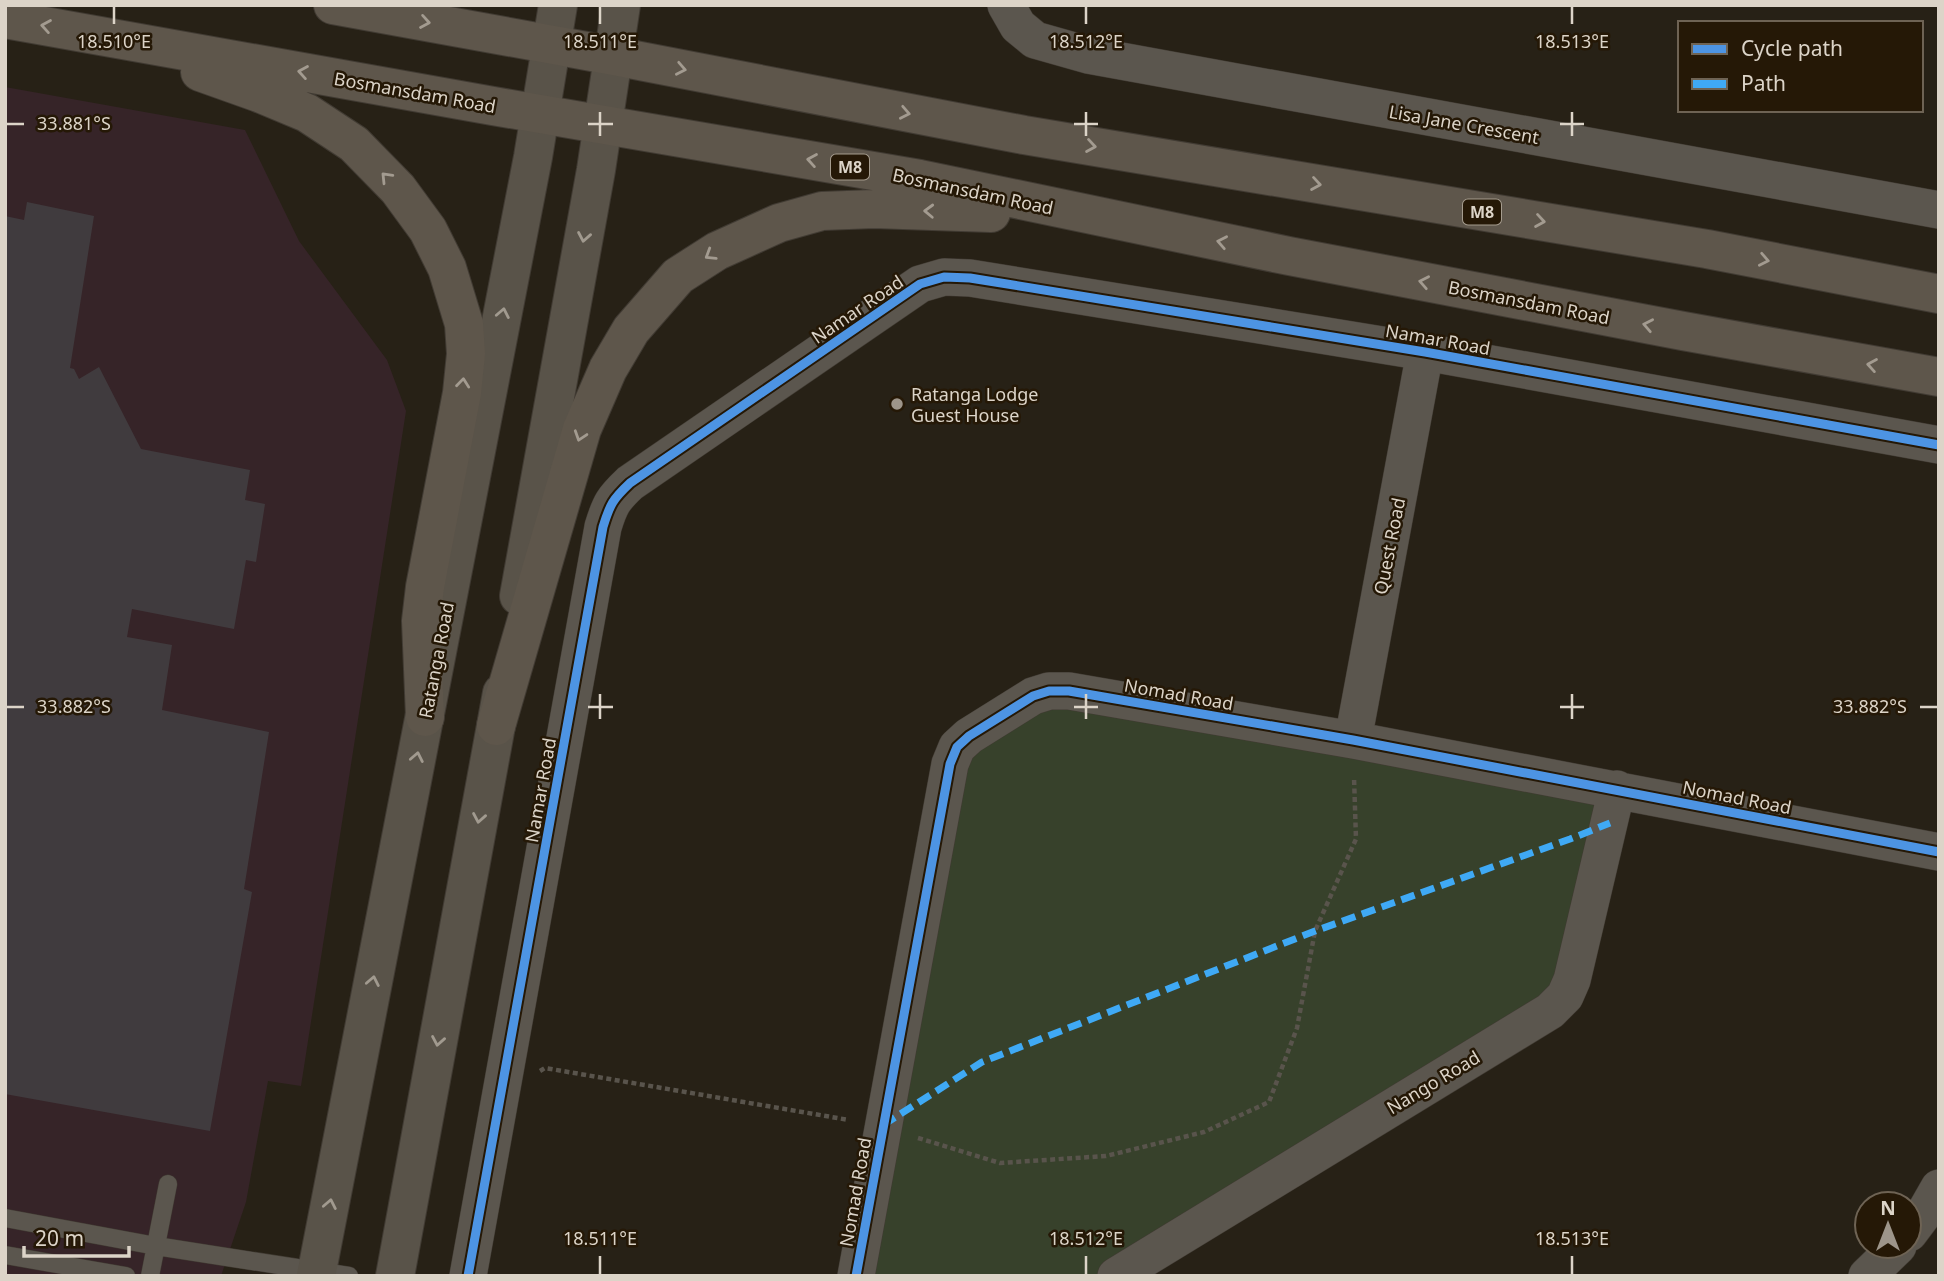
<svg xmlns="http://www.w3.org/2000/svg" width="1944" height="1281" font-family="'Noto Sans',sans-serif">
	<rect width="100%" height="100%" fill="#272116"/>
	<path fill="#362428" d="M 5,87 L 245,130 L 299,241 L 387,360 L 406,411 L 301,1086 L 268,1081 L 246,1202 L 221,1276 L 5,1276 Z"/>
	<path fill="#37412b" d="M 1041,697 L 1617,785 L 1580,979 L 1115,1276 L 858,1276 L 958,764 Z"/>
	<path fill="#403b3e" d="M 27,202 L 94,216 L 70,368 L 74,369 L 79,379 L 99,367 L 141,449 L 250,470 L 245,500 L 265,504 L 256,562 L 246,560 L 234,629 L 132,609 L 127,637 L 172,645 L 162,710 L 269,732 L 244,889 L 252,892 L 210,1131 L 5,1094 L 5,216 L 24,220 Z"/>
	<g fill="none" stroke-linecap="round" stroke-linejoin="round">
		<defs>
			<path id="service" d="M 5,1218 L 156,1246 L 349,1276
				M 5,1255 L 126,1276
				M 150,1276 L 168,1184"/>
			<path id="minor" d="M 1006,5 L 1018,26 L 1035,40 L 1088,55 L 1939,210
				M 1353,740 L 1425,352
				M 1909,1233 L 1927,1209 L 1939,1188
				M 468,1276 L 603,527 C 610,504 613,499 630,483 L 920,284 L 944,277 L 970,278 L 1425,352 L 1939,445
				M 856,1276 L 950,764 L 957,747 L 969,736 L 1033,696 L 1049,691 L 1069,691 L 1353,740 L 1939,852
				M 1116,1276 L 1550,1011 L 1565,996 L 1572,980 L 1617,789
				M 1867,1276 L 1898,1246"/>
			<path id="secondary" d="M 519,596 L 596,170 L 621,5
				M 316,1276 L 533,157 L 558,5
				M 395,1276 L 502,693"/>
			<path id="primary" d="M 333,5 L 614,56 L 1024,135 L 1707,249 L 1939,294
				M 5,19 L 493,106 L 920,179 L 1289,256 L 1683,331 L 1939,377
				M 200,72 L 259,93 L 307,113 L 354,144 L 398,189 L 428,230 L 447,268 L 464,324 L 466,354 L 462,393 L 425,587 L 421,621 L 425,717
				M 496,726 L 582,429 L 608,369 L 631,330 L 678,276 L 717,251 L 779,223 L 822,211 L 874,209 L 991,213"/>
		</defs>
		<use href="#service" stroke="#413b33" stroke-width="19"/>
		<use href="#minor" stroke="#413b33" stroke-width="38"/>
		<use href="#secondary" stroke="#413b33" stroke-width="40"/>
		<use href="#primary" stroke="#413b33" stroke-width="40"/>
		<path stroke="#59544c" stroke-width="4.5" stroke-dasharray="5 3.5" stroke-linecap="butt" d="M 540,1071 L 545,1068 L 849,1120
			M 918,1138 L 1000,1163 L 1106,1156 L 1204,1132 L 1269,1102 L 1297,1028 L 1315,931 L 1356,839 L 1354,777"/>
		<use href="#service" stroke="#5b564e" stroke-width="18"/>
		<use href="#minor" stroke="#5b564e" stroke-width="37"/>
		<use href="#secondary" stroke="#595349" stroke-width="38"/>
		<use href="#primary" stroke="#5e564b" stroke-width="38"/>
		<path stroke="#3fa9f5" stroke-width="7" stroke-dasharray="14 7" stroke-linecap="butt" d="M 883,1125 L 982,1062 L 1315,931 L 1570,839 L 1610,823"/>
		<defs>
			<path id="cycleway" d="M 468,1276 L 603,527 C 610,504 613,499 630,483 L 920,284 L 944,277 L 970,278 L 1425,352 L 1939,445
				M 856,1276 L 950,764 L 957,747 L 969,736 L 1033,696 L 1049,691 L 1069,691 L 1353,740 L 1939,852"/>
		</defs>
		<use href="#cycleway" stroke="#251806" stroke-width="13"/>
		<use href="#cycleway" stroke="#4d94e3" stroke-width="9"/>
	</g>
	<defs><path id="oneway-chevron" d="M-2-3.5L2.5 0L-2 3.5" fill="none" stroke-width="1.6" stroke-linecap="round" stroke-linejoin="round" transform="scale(1.75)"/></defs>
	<g stroke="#a39b90">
		<use href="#oneway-chevron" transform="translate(425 22) rotate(10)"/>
		<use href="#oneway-chevron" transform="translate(46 26) rotate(-170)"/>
		<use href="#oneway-chevron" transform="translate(681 69) rotate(11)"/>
		<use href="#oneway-chevron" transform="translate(303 72) rotate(-170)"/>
		<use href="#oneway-chevron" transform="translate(905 113) rotate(11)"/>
		<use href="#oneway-chevron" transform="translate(1091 146) rotate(9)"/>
		<use href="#oneway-chevron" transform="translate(812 160) rotate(-170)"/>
		<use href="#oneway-chevron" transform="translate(386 177) rotate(-134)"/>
		<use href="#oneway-chevron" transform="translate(1316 184) rotate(9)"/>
		<use href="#oneway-chevron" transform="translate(929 211) rotate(-178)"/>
		<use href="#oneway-chevron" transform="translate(1540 221) rotate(9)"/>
		<use href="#oneway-chevron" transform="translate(1222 242) rotate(-169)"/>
		<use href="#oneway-chevron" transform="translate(710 255) rotate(148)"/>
		<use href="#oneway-chevron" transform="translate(1764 260) rotate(11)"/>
		<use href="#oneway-chevron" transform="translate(1424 282) rotate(-169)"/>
		<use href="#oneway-chevron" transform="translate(1648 325) rotate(-169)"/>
		<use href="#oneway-chevron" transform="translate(1872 365) rotate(-170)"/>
		<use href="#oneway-chevron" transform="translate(463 383) rotate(-84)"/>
		<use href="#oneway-chevron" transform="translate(580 436) rotate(108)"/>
	</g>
	<g stroke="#a19a8f">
		<use href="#oneway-chevron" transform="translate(584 237) rotate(100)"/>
		<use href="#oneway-chevron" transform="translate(503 313) rotate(-79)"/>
		<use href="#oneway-chevron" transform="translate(417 757) rotate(-79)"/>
		<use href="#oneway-chevron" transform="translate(479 818) rotate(100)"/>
		<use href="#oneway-chevron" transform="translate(373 981) rotate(-79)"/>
		<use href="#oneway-chevron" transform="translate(438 1041) rotate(100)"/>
		<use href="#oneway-chevron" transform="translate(330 1204) rotate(-79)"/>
	</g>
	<path fill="none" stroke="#dcd4c8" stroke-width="2.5" d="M 114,7 L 114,24M 600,7 L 600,24M 1086,7 L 1086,24M 1572,7 L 1572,24M 600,112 L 600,136M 1086,112 L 1086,136M 1572,112 L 1572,136M 7,124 L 24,124M 588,124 L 613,124M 1074,124 L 1098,124M 1560,124 L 1584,124M 600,694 L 600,719M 1086,694 L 1086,719M 1572,694 L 1572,719M 7,707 L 24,707M 588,707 L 613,707M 1074,707 L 1098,707M 1560,707 L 1584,707M 1920,707 L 1937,707M 600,1256 L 600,1274M 1086,1256 L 1086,1274M 1572,1256 L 1572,1274"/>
	<circle fill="#9d958a" stroke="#251806" stroke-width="2.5" cx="897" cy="404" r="7"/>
	<g text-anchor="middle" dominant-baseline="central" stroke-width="5" stroke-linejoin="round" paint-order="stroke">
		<g fill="#251806" stroke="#a59c8e" stroke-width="2">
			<rect x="831" y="154.5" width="38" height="25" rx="5"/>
			<rect x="1463" y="199.5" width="38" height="25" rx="5"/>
		</g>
		<g font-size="16" font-weight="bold" fill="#dcd4c8">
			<text x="850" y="167">M8</text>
			<text x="1482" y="212">M8</text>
		</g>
		<g font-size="18" fill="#dcd4c8" stroke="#251806">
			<text transform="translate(415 92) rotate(10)">Bosmansdam Road</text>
			<text transform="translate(1464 124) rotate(10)">Lisa Jane Crescent</text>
			<text transform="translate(973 191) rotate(12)">Bosmansdam Road</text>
			<text transform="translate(1529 302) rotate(11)">Bosmansdam Road</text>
			<text transform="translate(857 309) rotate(-34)">Namar Road</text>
			<text transform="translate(1438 339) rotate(10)">Namar Road</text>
			<text transform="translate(1389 546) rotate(-79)">Quest Road</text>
			<text transform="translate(436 660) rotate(-79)">Ratanga Road</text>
			<text transform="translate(1179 694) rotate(10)">Nomad Road</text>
			<text transform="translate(540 790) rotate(-80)">Namar Road</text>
			<text transform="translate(1737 797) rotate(11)">Nomad Road</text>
			<text transform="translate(1433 1082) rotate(-31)">Nango Road</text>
			<text transform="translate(855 1192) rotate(-80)">Nomad Road</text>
		</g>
		<g font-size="18" fill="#dcd4c8" stroke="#251806" text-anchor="start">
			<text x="911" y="394">Ratanga Lodge<tspan x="911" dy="21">Guest House</tspan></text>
		</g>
	</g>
	<g font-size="18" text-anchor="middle" fill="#dcd4c8" stroke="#251806" stroke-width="5" stroke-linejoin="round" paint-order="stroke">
		<text x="114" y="48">18.510°E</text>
		<text x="600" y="48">18.511°E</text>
		<text x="1086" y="48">18.512°E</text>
		<text x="1572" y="48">18.513°E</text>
		<text x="74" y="130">33.881°S</text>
		<text x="74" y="713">33.882°S</text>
		<text x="1870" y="713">33.882°S</text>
		<text x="600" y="1245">18.511°E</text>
		<text x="1086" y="1245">18.512°E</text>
		<text x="1572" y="1245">18.513°E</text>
	</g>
	<rect width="1944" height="1281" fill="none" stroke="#dcd4c8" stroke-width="14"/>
	<rect x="1678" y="21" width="245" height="91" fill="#251806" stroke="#6e6354" stroke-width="2"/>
	<rect x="1692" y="44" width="35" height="10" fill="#4d94e3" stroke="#6e6354" stroke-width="2"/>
	<text x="1741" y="56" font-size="21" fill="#dcd4c8">Cycle path</text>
	<rect x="1692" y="79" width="35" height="10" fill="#3fa9f5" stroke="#6e6354" stroke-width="2"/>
	<text x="1741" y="91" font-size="21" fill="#dcd4c8">Path</text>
	<g transform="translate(1888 1225)"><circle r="33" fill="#251806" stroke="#6e6354" stroke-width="2"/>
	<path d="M0-5L12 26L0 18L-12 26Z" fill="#9d958a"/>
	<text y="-10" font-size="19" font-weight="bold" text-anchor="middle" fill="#dcd4c8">N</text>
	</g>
	<path d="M24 1246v10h105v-10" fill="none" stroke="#dcd4c8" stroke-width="3.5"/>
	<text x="35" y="1246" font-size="21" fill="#dcd4c8" stroke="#251806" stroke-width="5" paint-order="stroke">20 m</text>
</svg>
